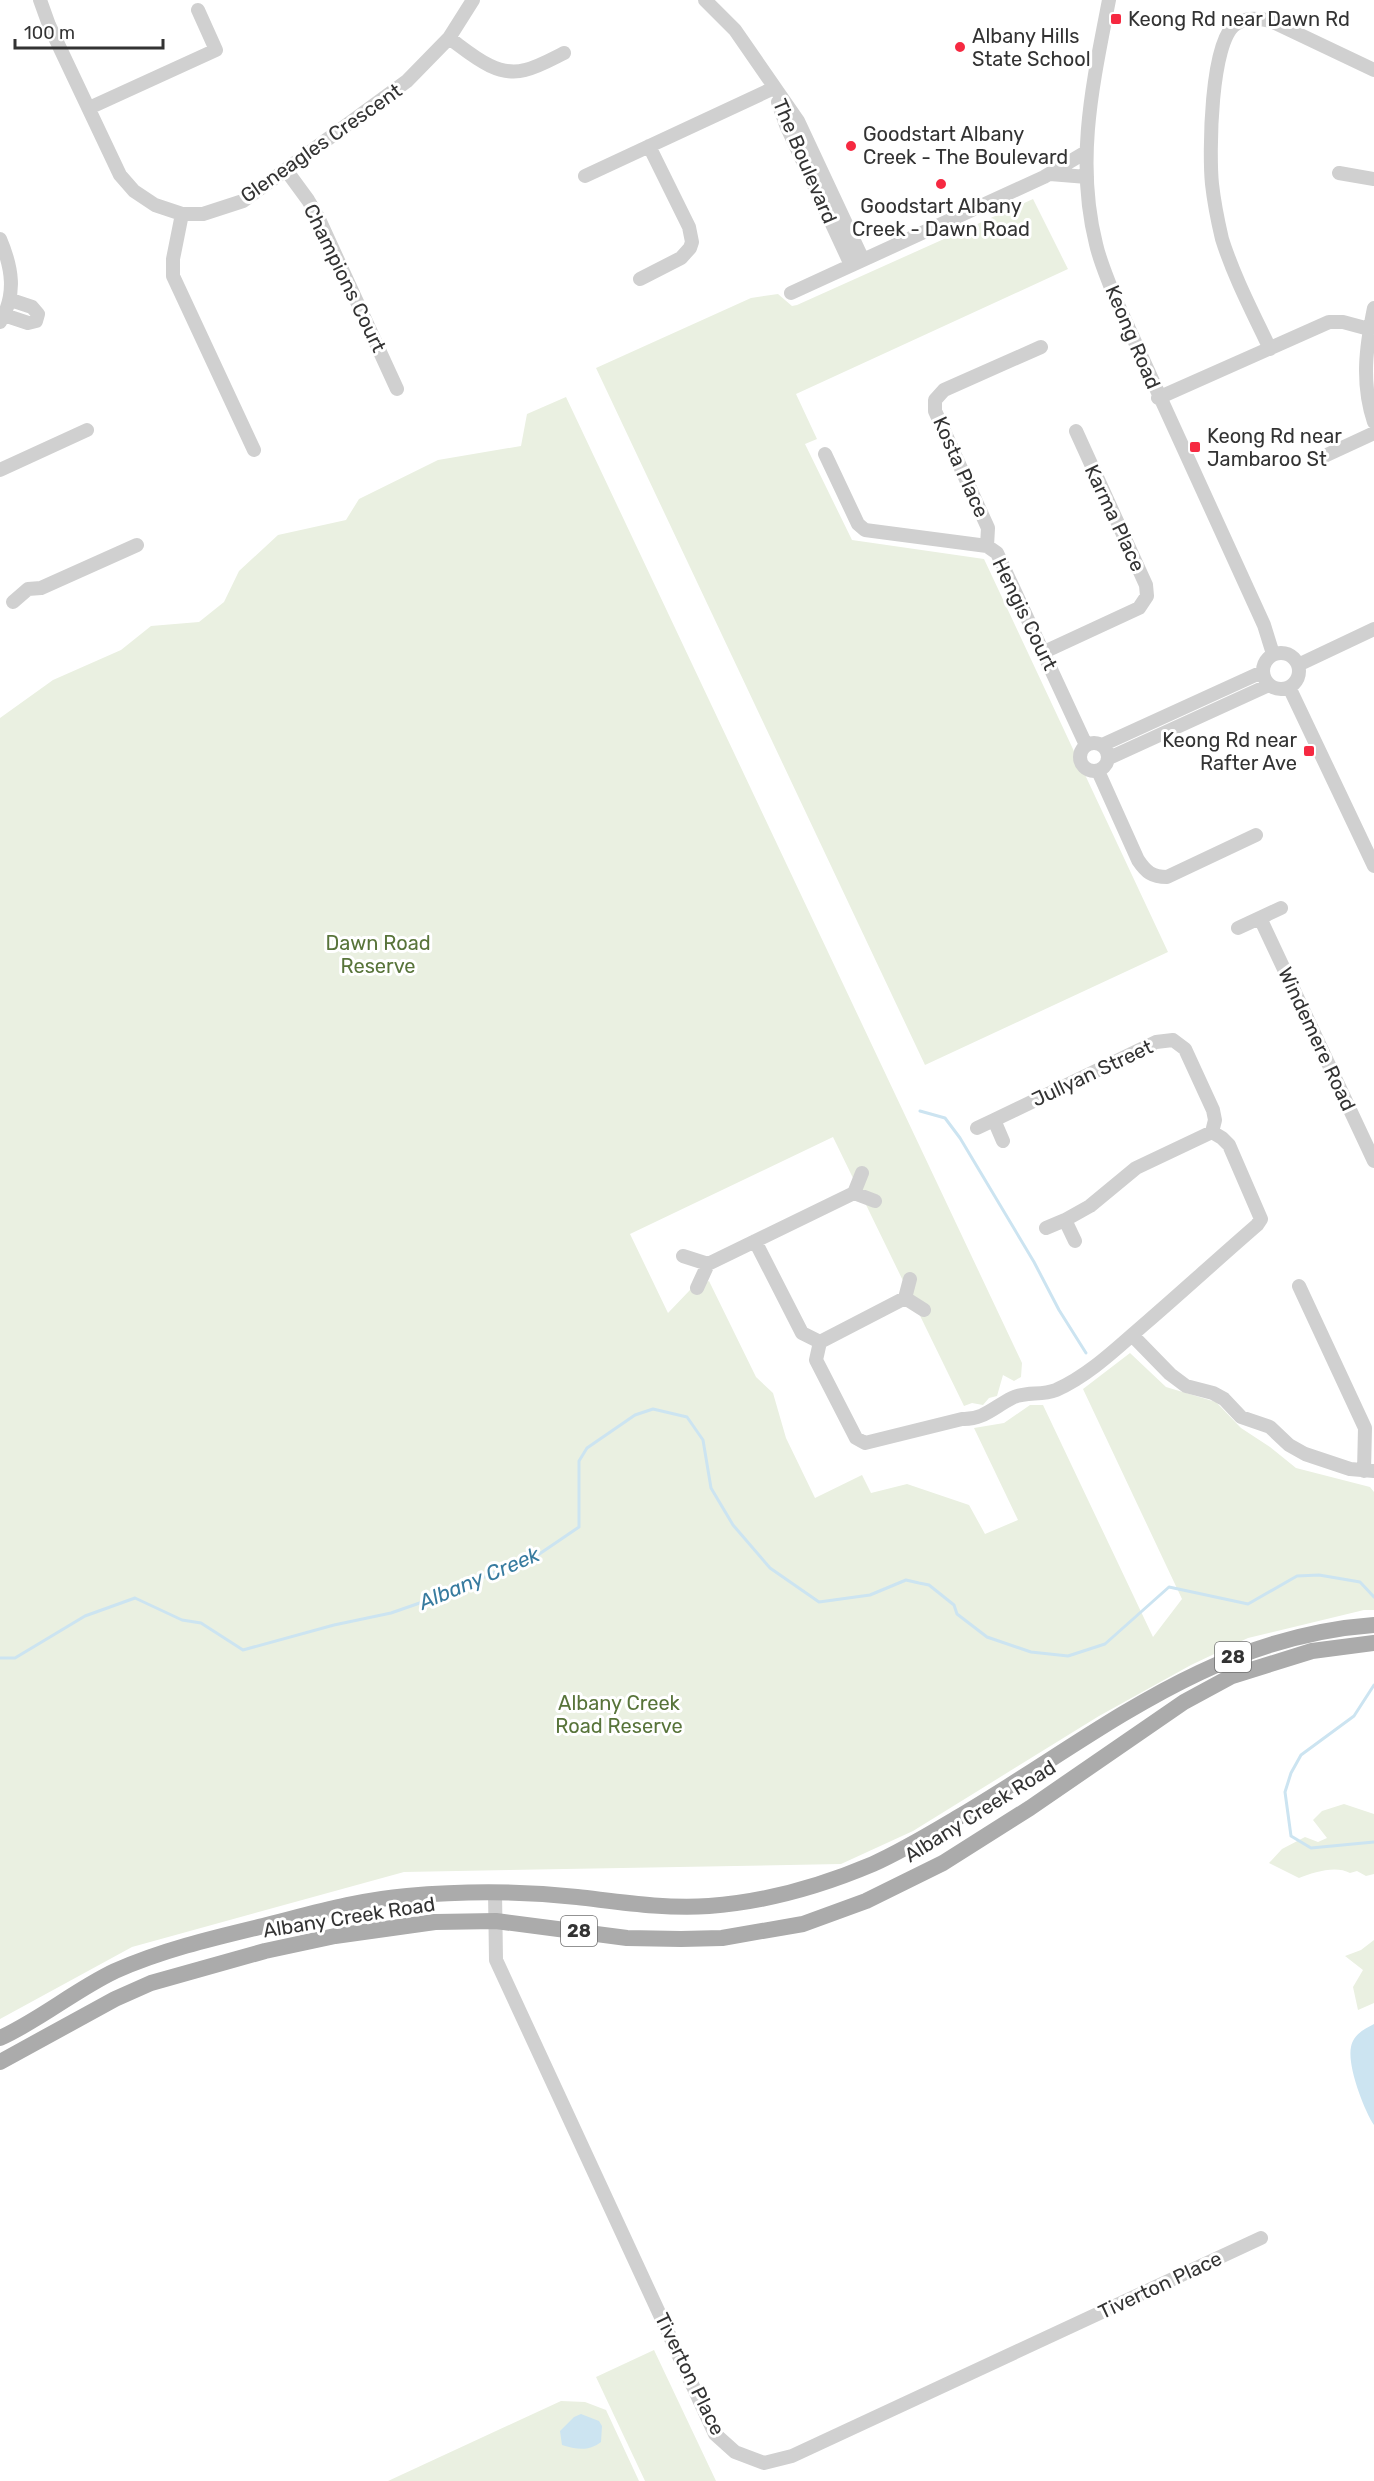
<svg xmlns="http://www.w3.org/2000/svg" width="1374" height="2481" font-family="Rubik,sans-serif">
	<rect width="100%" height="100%" fill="#fff"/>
	<path fill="#eaf0e1" d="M 1033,199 L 1068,269 L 796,394 L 817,439 L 805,444 L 852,540 L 984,559 L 1168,952 L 925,1065 L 596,368 L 751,298 L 778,294 L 792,306 L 797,305 Z
		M 566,397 L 1022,1363 L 1021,1377 L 1014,1381 L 1003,1375 L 997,1396 L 989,1398 L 983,1405 L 972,1403 L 964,1406 L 833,1137 L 630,1234 L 668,1313 L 690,1290 L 709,1281 L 756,1377 L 773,1393 L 786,1438 L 815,1498 L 862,1475 L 871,1493 L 907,1484 L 969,1505 L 985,1534 L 1018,1520 L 974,1428 L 1004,1423 L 1030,1405 L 1043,1405 L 1153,1637 L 1182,1599 L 1083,1389 L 1130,1353 L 1166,1387 L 1216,1402 L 1241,1428 L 1270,1447 L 1296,1468 L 1370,1487 L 1374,1492 L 1374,1610 L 1364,1610 L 1248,1638 L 1191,1665 L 1099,1716 L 913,1831 L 841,1864 L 404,1872 L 132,1947 L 0,2019 L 0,718 L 53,680 L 121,650 L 151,626 L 199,622 L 224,602 L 239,571 L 278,535 L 346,520 L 359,499 L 438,460 L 521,446 L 527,414 Z
		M 1344,1804 L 1374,1814 L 1374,1874 L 1366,1876 L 1357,1871 L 1350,1873 C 1336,1865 1314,1872 1299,1878 L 1269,1863 L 1282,1849 L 1305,1837 L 1318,1842 L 1327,1838 L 1313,1820 L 1322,1811 Z
		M 1374,1940 L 1374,2003 L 1358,2010 L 1353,1987 L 1363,1970 L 1345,1956 L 1361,1950 Z
		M 654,2350 L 716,2481 L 645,2481 L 596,2377 Z
		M 561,2401 L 585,2402 L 606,2410 L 639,2481 L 388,2481 Z"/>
	<path fill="#cce4f1" d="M 1374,2024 L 1374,2125 C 1364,2110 1347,2066 1351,2047 C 1353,2035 1364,2029 1374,2024 Z
		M 581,2414 L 599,2421 L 602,2426 L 601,2442 C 588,2452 576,2449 562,2445 L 560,2431 L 574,2417 Z"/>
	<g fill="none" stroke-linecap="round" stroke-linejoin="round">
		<path stroke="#cce4f1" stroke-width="3" d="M 920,1111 L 945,1118 L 960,1138 L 1034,1262 L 1059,1310 L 1086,1353
			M 0,1658 L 15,1658 L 85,1616 L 135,1598 L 182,1620 L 201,1623 L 243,1650 L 334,1625 L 391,1613 L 460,1589 L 501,1569 L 529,1561 L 579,1527 L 579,1461 L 587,1448 L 635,1415 L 653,1409 L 687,1417 L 703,1440 L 711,1488 L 733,1525 L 770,1568 L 819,1602 L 870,1595 L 906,1580 L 919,1583 L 929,1585 L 954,1605 L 957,1614 L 987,1637 L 1031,1652 L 1068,1656 L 1105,1644 L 1169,1587 L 1248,1604 L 1297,1576 L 1319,1575 L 1360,1582 L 1374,1597
			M 1374,1685 L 1354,1716 L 1301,1755 L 1291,1773 L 1285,1792 L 1291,1836 L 1311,1848 L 1374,1842"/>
		<path stroke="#d0d0d0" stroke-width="14" d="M 40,0 L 49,25 L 120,175 L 134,191 L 155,205 L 182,214 L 203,214 L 243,201 L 407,81 L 449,38 L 473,0
			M 705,0 L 735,30 L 798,121 L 863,260
			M 1109,0 C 1093,83 1075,160 1096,244 C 1100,262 1108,279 1114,296 L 1264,625 L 1273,654
			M 449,38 C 470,53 496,78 525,70 C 538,67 552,59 564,53
			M 778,102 L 786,125 L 851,265
			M 89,108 L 216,50 L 198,10
			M 286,170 L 308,200 L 318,217 L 397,389
			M 1339,173 L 1374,179
			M 1050,174 L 1087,177
			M 585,176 L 774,88
			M 182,214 L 173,259 L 173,276 L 254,450
			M 0,239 C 12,267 17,295 0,322
			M 640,279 L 681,258 L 690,248 L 692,242 L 689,227 L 649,146
			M 791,293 L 1044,177 L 1086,152
			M 1374,308 C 1366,347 1361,383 1374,422
			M 4,315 L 28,323 L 36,321 L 38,314 L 32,307 L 11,300
			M 1270,349 C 1253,313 1234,277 1222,239 C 1218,222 1214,202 1212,184 C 1209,155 1210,40 1236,24 C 1248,17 1257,18 1271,21 L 1374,70
			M 1158,398 L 1329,322 L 1343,322 L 1369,329
			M 825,454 L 858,524 L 865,530 L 987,546 L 997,553 L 1086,745
			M 1318,459 L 1374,433
			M 0,470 L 87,430
			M 987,546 L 988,528 L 935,411 L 935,400 L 944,390 L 1041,347
			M 13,602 L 28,589 L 41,588 L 137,545
			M 1044,652 L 1139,608 L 1147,596 L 1146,585 L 1076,431
			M1263 671a18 18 0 1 1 36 0a18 18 0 1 1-36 0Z
			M 1298,665 L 1374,629
			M 1289,687 L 1374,866
			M1080 757a14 14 0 1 1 28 0a14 14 0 1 1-28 0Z
			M 1102,745 L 1262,672
			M 1109,758 L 1269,685
			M 1098,771 L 1138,860 C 1146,872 1152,877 1167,877 L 1256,835
			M 1260,918 L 1374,1161
			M 1238,928 L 1281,908
			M 977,1128 L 994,1120 L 1003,1141
			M 862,1173 L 854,1193 L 875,1201
			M 1065,1220 L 1090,1206 L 1136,1168 L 1212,1132
			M 1046,1228 L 1065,1220 L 1075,1241
			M 755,1241 L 802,1333 L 820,1342 L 816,1360 L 856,1438 L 865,1443 L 962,1419 C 983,1420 994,1407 1012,1398 C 1026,1391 1041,1396 1056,1390 C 1090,1375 1119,1346 1147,1322 C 1184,1290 1220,1257 1257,1225 L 1261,1219 L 1229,1145 L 1222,1138 L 1212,1132 L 1215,1120 L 1213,1110 L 1185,1049 L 1173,1040 L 1156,1042 L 994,1120
			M 683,1256 L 708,1264 L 697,1288
			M 708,1264 L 854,1193
			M 910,1279 L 905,1298 L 924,1310
			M 1299,1286 L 1365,1428 L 1364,1471
			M 1132,1335 L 1170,1374 L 1186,1386 L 1213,1393 L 1224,1399 L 1241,1417 L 1270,1427 L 1289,1445 L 1305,1454 L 1350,1469 L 1374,1471
			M 820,1342 L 905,1298
			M 495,1892 L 496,1960 L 715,2434 L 735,2452 L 764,2463 L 792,2456 L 1261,2238"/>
		<path stroke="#ababab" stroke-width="16" d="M 0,2038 C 40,2020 75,1990 115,1971 C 162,1950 213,1938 263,1926 C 311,1914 358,1900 407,1896 C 463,1891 521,1891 577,1897 C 621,1902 664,1909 709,1906 C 765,1902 821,1886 873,1864 C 902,1851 930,1834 957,1818 C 1095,1737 1207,1637 1374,1625
			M 0,2062 L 115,1999 L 151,1983 L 265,1951 L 335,1936 L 435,1922 L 496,1921 L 627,1938 L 681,1939 L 722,1938 L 803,1924 L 866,1901 L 943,1863 L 1030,1808 L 1184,1702 L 1232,1676 L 1312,1651 L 1374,1643"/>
	</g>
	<g fill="#f62941" stroke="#fff" stroke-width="2">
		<rect x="1110" y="13" width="12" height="12" rx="3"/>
		<circle cx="960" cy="47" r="6"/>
		<circle cx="851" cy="146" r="6"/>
		<circle cx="941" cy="184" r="6"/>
		<rect x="1189" y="441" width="12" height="12" rx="3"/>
		<rect x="1303" y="745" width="12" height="12" rx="3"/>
	</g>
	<g text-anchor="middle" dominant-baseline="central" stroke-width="6" stroke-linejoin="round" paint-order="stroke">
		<g fill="#fff" stroke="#707070" stroke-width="1.5">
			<rect x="1215" y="1642" width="36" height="30" rx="4.5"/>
			<rect x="561" y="1916" width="36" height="30" rx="4.5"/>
		</g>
		<g font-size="18" font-weight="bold" fill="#333">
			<text x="1233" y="1657">28</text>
			<text x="579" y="1931">28</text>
		</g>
		<g font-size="20" fill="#333" stroke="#fff" text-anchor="start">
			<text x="1128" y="19">Keong Rd near Dawn Rd</text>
			<text x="972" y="36">Albany Hills<tspan x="972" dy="23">State School</tspan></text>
			<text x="863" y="134">Goodstart Albany<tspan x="863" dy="23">Creek - The Boulevard</tspan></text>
			<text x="941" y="206" text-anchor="middle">Goodstart Albany<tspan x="941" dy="23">Creek - Dawn Road</tspan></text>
			<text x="1207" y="436">Keong Rd near<tspan x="1207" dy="23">Jambaroo St</tspan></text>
			<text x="1297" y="740" text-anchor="end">Keong Rd near<tspan x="1297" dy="23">Rafter Ave</tspan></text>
		</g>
		<g font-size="20" fill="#333" stroke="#fff">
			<text transform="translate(321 143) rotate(-35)">Gleneagles Crescent</text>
			<text transform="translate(805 161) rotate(67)">The Boulevard</text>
			<text transform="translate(345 278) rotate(64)">Champions Court</text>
			<text transform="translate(1133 337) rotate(67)">Keong Road</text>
			<text transform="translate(961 467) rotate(66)">Kosta Place</text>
			<text transform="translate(1115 518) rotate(65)">Karma Place</text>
			<text transform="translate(1025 614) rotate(64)">Hengis Court</text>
			<text transform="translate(1317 1039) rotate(65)">Windemere Road</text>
			<text transform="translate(1092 1073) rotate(-25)">Jullyan Street</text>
			<text transform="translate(980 1811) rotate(-32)">Albany Creek Road</text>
			<text transform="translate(349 1917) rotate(-9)">Albany Creek Road</text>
			<text transform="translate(1160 2285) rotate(-25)">Tiverton Place</text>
			<text transform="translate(690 2374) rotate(64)">Tiverton Place</text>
		</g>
		<g font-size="20" fill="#58743a" stroke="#fff">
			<text x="378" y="943">Dawn Road<tspan x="378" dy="23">Reserve</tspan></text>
			<text x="619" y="1703">Albany Creek<tspan x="619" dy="23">Road Reserve</tspan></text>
		</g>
		<g font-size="21" font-style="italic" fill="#377b9f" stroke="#fff">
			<text transform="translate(479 1578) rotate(-23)">Albany Creek</text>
		</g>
	</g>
	<path d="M15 39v9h148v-9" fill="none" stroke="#333333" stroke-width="3"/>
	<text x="24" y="39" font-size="18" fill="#333333" stroke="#ffffff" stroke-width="4.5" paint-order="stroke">100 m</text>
</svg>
